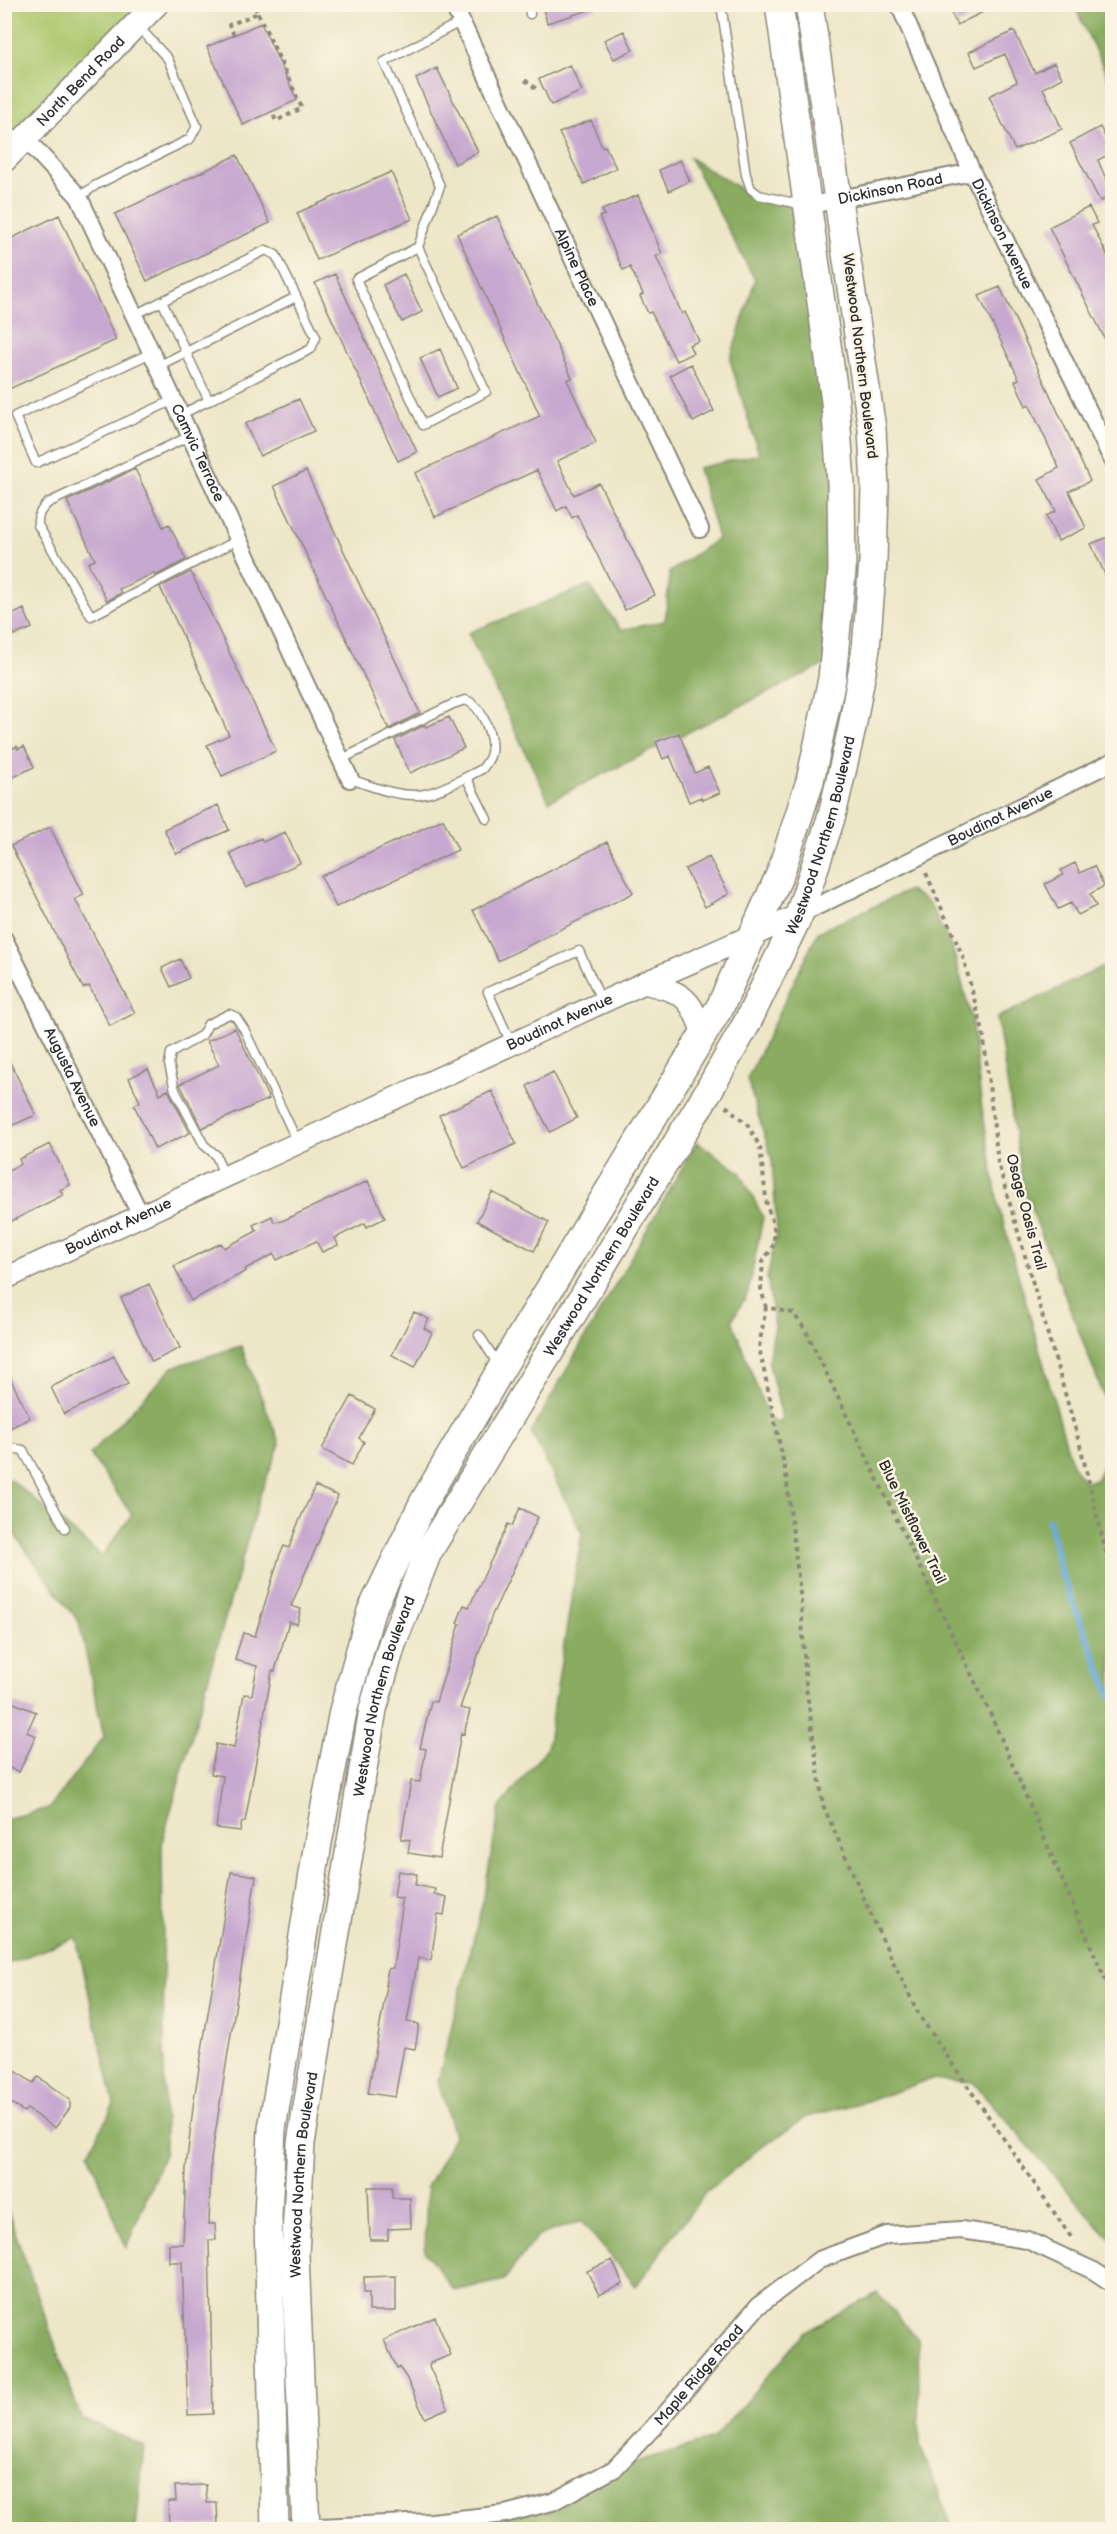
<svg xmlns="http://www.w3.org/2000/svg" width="1117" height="2534" font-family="'Balsamiq Sans',sans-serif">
	<rect width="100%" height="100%" fill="#fcf5e5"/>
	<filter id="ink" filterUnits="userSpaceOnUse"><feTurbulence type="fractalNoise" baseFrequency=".0167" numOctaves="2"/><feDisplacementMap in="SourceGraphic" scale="12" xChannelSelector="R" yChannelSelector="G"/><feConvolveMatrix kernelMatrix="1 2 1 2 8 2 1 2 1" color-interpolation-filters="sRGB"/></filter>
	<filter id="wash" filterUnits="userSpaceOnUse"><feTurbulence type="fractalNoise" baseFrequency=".008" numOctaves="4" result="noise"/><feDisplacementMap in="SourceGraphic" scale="24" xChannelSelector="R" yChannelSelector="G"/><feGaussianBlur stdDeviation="1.35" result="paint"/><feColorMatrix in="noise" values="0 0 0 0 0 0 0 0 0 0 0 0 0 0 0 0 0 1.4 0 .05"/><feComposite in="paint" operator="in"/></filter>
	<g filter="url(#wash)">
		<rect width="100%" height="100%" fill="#ede6c7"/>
		<path fill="#acc86e" stroke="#6c7a4c" stroke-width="1.5" d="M 5,5 L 156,5 L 5,160 Z"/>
		<path fill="#89ac61" stroke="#5a6c46" stroke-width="1.5" d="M 1074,5 L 1112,5 L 1112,86 Z
			M 690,158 L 760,201 L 791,202 L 841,483 L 834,660 L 549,801 L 468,633 L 589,585 L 621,630 L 665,621 L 670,572 L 718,538 L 698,468 L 759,454 L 730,360 L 755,280 Z
			M 909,890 L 929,903 L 953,950 L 971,1016 L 981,1102 L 998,1204 L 1072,1464 L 1084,1482 L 1096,1480 L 1109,1454 L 1109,1409 L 1024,1190 L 997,1018 L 1106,965 L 1112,977 L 1112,2239 L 1105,2234 L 973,2082 L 931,2079 L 874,2099 L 807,2117 L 760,2148 L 705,2193 L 636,2286 L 581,2221 L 537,2236 L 504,2280 L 454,2291 L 425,2251 L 427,2187 L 454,2136 L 438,2081 L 482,1905 L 500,1807 L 547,1748 L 582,1533 L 531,1432 L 697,1142 L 740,1172 L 763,1217 L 748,1293 L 732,1320 L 768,1417 L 778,1424 L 782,1418 L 768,1360 L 775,1326 L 767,1278 L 777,1232 L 772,1160 L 747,1079 L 818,932 Z
			M 241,1346 L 280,1444 L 260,1495 L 162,1842 L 165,2152 L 126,2248 L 89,2153 L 114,2104 L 76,1937 L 5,1965 L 5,1819 L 49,1808 L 104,1737 L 79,1622 L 5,1522 L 4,1484 L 10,1479 L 102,1556 L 132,1515 L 90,1454 L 173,1367 Z
			M 4,2201 L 81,2418 L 144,2446 L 136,2529 L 5,2529 Z
			M 877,2293 L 918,2339 L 920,2446 L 953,2529 L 408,2530 L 505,2514 L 614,2469 L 714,2438 L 806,2332 Z"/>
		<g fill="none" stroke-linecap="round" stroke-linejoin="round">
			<path stroke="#69abdd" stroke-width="6" d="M 1049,1520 L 1060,1571 L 1112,1698"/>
		</g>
		<g id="blocks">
			<path fill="#c7a8d0" d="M 542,4 L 595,4 L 596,8 L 547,23 Z
				M 947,4 L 999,4 L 957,25 Z
				M 261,23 L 297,100 L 243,125 L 207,47 Z
				M 624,31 L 633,50 L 614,59 L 604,40 Z
				M 1014,31 L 1035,73 L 1054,63 L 1062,78 L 1043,88 L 1062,129 L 1015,150 L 989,96 L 1017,82 L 1005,54 L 976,67 L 969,52 Z
				M 570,65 L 582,91 L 551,105 L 539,79 Z
				M 437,68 L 478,152 L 455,164 L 416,79 Z
				M 591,120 L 602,147 L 605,146 L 616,168 L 584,184 L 559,133 Z
				M 1100,127 L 1113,152 L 1098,160 L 1113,196 L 1100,201 L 1070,143 Z
				M 237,155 L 270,223 L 147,281 L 115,214 Z
				M 680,160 L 690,181 L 669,191 L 659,170 Z
				M 391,172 L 412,219 L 317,260 L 297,213 Z
				M 638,195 L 662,254 L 656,256 L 682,314 L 685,312 L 699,341 L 689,345 L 693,353 L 676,361 L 651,312 L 648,313 L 640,296 L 643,294 L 630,267 L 623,270 L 599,217 L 604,215 L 602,210 Z
				M 1089,207 L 1097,223 L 1092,225 L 1113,266 L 1113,355 L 1049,227 Z
				M 59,215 L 116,340 L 9,389 L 4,379 L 4,242 Z
				M 497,216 L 572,378 L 567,380 L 596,443 L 557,461 L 574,495 L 599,483 L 655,595 L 625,610 L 577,515 L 572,518 L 566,506 L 557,511 L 537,470 L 435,517 L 415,473 L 540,416 L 457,234 Z
				M 335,274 L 417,452 L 398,461 L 315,283 Z
				M 404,274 L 422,312 L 402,322 L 383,285 Z
				M 1000,287 L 1090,481 L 1069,491 L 1086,528 L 1058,541 L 1046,516 L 1056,511 L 1039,479 L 1059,468 L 1029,404 L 1026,406 L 1015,381 L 1019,379 L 979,296 Z
				M 440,349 L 457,388 L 438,397 L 420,358 Z
				M 691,364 L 714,411 L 693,422 L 670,375 Z
				M 299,399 L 314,431 L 260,456 L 245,424 Z
				M 135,469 L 163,527 L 169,524 L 186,560 L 155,576 L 154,573 L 119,589 L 121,593 L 107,601 L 88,563 L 95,560 L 67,501 Z
				M 306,471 L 420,713 L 389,729 L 274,486 Z
				M 1113,535 L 1113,592 L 1091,544 Z
				M 191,572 L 276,751 L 222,776 L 207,745 L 229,735 L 160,587 Z
				M 24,609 L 32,628 L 15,635 L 7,617 Z
				M 449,717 L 464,748 L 410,773 L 395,740 L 425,725 L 426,727 Z
				M 679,733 L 695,773 L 708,767 L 720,793 L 702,800 L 701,797 L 689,802 L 670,756 L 663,759 L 656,742 Z
				M 17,746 L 18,749 L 24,746 L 34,767 L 4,782 L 4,753 Z
				M 218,805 L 229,830 L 176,854 L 164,829 Z
				M 443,819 L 458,850 L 336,907 L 321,876 Z
				M 50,827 L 84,895 L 75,899 L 135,1013 L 110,1026 L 89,986 L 83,988 L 11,846 Z
				M 285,832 L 300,863 L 246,888 L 230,853 L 261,838 L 263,842 Z
				M 607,842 L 633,893 L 498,961 L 473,910 Z
				M 709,857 L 729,894 L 705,907 L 685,869 Z
				M 1075,863 L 1080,873 L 1094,866 L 1104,886 L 1090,894 L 1096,906 L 1078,915 L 1071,903 L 1058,909 L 1045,884 L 1063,875 L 1061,870 Z
				M 180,959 L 189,978 L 171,987 L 162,968 Z
				M 235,1028 L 269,1099 L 202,1128 L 180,1084 L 219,1065 L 207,1041 Z
				M 4,1050 L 36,1115 L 4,1129 Z
				M 148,1069 L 160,1094 L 168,1090 L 190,1133 L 155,1149 L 134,1105 L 140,1102 L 129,1078 Z
				M 553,1072 L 577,1118 L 550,1132 L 527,1086 Z
				M 492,1091 L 516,1144 L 464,1168 L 439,1115 Z
				M 50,1144 L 70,1185 L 60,1190 L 63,1195 L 4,1225 L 4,1172 L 21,1164 L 19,1159 Z
				M 368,1181 L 385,1218 L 367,1227 L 365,1223 L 335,1238 L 338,1245 L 322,1252 L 316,1241 L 277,1260 L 274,1254 L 245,1269 L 246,1271 L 191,1301 L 174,1266 L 221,1243 L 224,1248 L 257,1231 L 253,1225 L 272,1216 L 274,1222 L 282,1221 Z
				M 492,1192 L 549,1222 L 534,1251 L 477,1221 Z
				M 149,1284 L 180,1348 L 152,1362 L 121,1298 Z
				M 414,1312 L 429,1319 L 424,1328 L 432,1333 L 415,1367 L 392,1355 Z
				M 114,1356 L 128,1384 L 64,1414 L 51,1387 Z
				M 4,1366 L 30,1418 L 4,1431 Z
				M 352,1396 L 375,1409 L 359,1438 L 364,1442 L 352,1465 L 322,1449 Z
				M 315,1486 L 338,1496 L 291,1606 L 301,1609 L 297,1624 L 289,1622 L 275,1671 L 272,1671 L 245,1822 L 242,1822 L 240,1831 L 216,1828 L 223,1776 L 211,1774 L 216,1744 L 234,1748 L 244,1694 L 252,1695 L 257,1666 L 235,1660 L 237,1652 L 243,1633 L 255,1636 L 280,1554 L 284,1546 L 289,1548 L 296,1528 Z
				M 520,1508 L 538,1517 L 492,1615 L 460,1708 L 470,1710 L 464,1734 L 461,1733 L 439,1858 L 408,1853 L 410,1840 L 401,1839 L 411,1781 L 420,1782 L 426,1749 L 420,1748 L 431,1701 L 436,1702 L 460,1624 L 457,1623 L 464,1605 L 469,1607 L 508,1524 L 512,1526 Z
				M 4,1699 L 36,1712 L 27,1732 L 36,1736 L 19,1772 L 4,1766 Z
				M 398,1871 L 417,1874 L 415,1885 L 435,1889 L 434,1894 L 447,1897 L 444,1915 L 438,1914 L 431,1960 L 418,1958 L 407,2022 L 419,2024 L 415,2049 L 404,2047 L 395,2097 L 368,2093 L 387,1986 L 385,1986 L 388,1969 L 393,1968 L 402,1908 L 400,1907 L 402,1898 L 394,1897 Z
				M 231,1872 L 256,1876 L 211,2160 L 209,2224 L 215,2224 L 216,2240 L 209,2240 L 213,2414 L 188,2415 L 182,2262 L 169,2262 L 169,2244 L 183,2244 L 186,2168 L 194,2099 Z
				M 4,2063 L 33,2083 L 38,2077 L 70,2100 L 70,2108 L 55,2128 L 27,2109 L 24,2112 L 4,2098 Z
				M 368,2187 L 392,2187 L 392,2198 L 410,2198 L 411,2228 L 388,2229 L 388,2240 L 370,2240 Z
				M 612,2260 L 623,2284 L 599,2295 L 587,2271 Z
				M 396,2276 L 396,2311 L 369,2311 L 369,2293 L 364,2293 L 364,2277 Z
				M 435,2317 L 451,2355 L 430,2363 L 429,2366 L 448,2408 L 425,2418 L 406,2377 L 399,2367 L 397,2368 L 384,2340 Z
				M 206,2485 L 207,2503 L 217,2503 L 218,2525 L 169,2528 L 168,2501 L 176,2501 L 175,2486 Z"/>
		</g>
	</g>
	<g filter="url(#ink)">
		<use href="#blocks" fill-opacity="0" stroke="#8c8879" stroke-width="1.5"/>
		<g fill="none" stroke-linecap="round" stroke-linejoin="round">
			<defs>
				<path id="service" d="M 528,4 L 530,14
					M 721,4 L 746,175 L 751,189 L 759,195 L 803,205
					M 79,197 L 96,185 L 190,139 L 197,126 L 168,59 L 137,25
					M 418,247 L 356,279 L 423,425 L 486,392 L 418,247 L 440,186 L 384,62 L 462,21
					M 162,301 L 209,401
					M 134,315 L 266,250 L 276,255 L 316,337 L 311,349 L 180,415
					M 151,353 L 15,416 L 36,463 L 174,400
					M 158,366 L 296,297
					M 190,436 L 48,503 C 41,509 37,515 38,525 L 91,616 L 238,540
					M 340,760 L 453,704 L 465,700 C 481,704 494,736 491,753 C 490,759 486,764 482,769 C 464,778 444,790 425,794 C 401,799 372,786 350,779
					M 466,777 L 487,819
					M 511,1043 L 488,992 L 572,954 L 579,951 L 602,1002
					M 224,1176 L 216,1155 L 204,1145 L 175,1090 L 169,1064 L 171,1053 L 202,1035 L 208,1024 L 229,1014 L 236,1017 L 244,1029 L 298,1143
					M 479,1335 L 499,1366
					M 4,1443 L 9,1448 L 23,1450 L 65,1528"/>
				<g id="minor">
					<path id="s1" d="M 453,4 L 700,529"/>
					<path id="s2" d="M 899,4 L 972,172 L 1112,459"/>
					<path id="s3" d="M 25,138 L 79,197 L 350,779"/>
					<path id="s4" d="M 806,206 L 972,172"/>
					<path id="s5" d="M 799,915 L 1112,762"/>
					<path id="s6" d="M 4,939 L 141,1216"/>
					<path id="s7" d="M 275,2529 L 431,2522 L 505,2514 L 552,2502 L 614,2469 L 662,2418 L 758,2306 L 819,2260 L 887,2235 L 961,2230 L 1027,2240 L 1094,2271 L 1112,2283"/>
				</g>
				<g id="tertiary">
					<path d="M 644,983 C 683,993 690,995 703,1034"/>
					<path id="s8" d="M 4,1279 L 644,983 L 799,915"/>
				</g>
				<g id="secondary">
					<path id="s9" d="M 4,160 L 156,4"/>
				</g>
				<g id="primary">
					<path d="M 275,2530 L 268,2217 L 272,2129 L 318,1843 L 343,1711 L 371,1611 L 423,1503 L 501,1369 L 721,1005 L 780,874 L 810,781 L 832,679 L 842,571 L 841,483 L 835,401 L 779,4"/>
					<path id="s10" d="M 306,2530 L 295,2254 L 301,2143 L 373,1709 L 392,1644 L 428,1552 L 709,1090 L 747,1023 L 799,915 L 832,815 L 852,728 L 866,649 L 873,561 L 875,487 L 872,429 L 809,4"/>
				</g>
			</defs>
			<use href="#service" stroke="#8c8879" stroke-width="11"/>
			<use href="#minor" stroke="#8c8879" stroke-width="20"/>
			<use href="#tertiary" stroke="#8c8879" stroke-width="24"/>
			<use href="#secondary" stroke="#8c8879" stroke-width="27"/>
			<use href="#primary" stroke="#8c8879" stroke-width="30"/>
			<path stroke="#8c8879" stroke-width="4" stroke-dasharray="4.5 4.5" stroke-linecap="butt" d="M 258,13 L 302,108 L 276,121 L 272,112
				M 234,35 L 229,25 L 258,13 L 253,4
				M 525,80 L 538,90
				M 926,873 L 963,957 L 983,1032 L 998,1163 L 1080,1445 L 1112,1577
				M 726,1106 L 748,1125 L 760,1147 L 767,1206 L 774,1226 L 774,1244 L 763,1262 L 761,1289 L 766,1307 L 793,1313 L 805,1329 L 990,1713 L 1112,1995
				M 766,1307 L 759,1347 L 786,1474 L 801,1602 L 806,1687 L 823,1805 L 876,1926 L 919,2015 L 1073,2240"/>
			<use href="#service" stroke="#fff" stroke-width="8"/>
			<use href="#minor" stroke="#fff" stroke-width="16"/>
			<use href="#tertiary" stroke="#fff" stroke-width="21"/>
			<use href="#secondary" stroke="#fff" stroke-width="24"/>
			<use href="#primary" stroke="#fff" stroke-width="27"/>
		</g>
	</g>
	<g text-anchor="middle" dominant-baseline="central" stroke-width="5" stroke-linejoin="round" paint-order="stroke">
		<g font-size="15" fill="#2b2b2b" stroke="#fcf5e5">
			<text stroke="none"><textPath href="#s9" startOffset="110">North Bend Road</textPath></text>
			<text stroke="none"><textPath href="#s4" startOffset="86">Dickinson Road</textPath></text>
			<text stroke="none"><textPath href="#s2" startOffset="252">Dickinson Avenue</textPath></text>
			<text stroke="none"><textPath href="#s1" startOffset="291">Alpine Place</textPath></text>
			<text transform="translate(860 356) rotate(83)">Westwood Northern Boulevard</text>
			<text stroke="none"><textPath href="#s3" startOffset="362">Camvic Terrace</textPath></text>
			<text stroke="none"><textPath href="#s5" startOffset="224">Boudinot Avenue</textPath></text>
			<text stroke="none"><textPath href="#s10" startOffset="1814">Westwood Northern Boulevard</textPath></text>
			<text stroke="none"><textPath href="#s8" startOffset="612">Boudinot Avenue</textPath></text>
			<text stroke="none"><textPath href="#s6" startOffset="154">Augusta Avenue</textPath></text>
			<text transform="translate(1026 1212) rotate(75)">Osage Oasis Trail</text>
			<text stroke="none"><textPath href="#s8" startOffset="126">Boudinot Avenue</textPath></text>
			<text stroke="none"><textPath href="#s10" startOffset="1328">Westwood Northern Boulevard</textPath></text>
			<text transform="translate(912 1522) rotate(64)">Blue Mistflower Trail</text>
			<text stroke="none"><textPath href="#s10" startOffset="842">Westwood Northern Boulevard</textPath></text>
			<text stroke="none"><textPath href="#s10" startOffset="356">Westwood Northern Boulevard</textPath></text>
			<text stroke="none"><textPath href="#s7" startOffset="476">Maple Ridge Road</textPath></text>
		</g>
	</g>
	<rect width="1117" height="2534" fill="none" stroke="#fcf5e5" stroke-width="24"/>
</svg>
